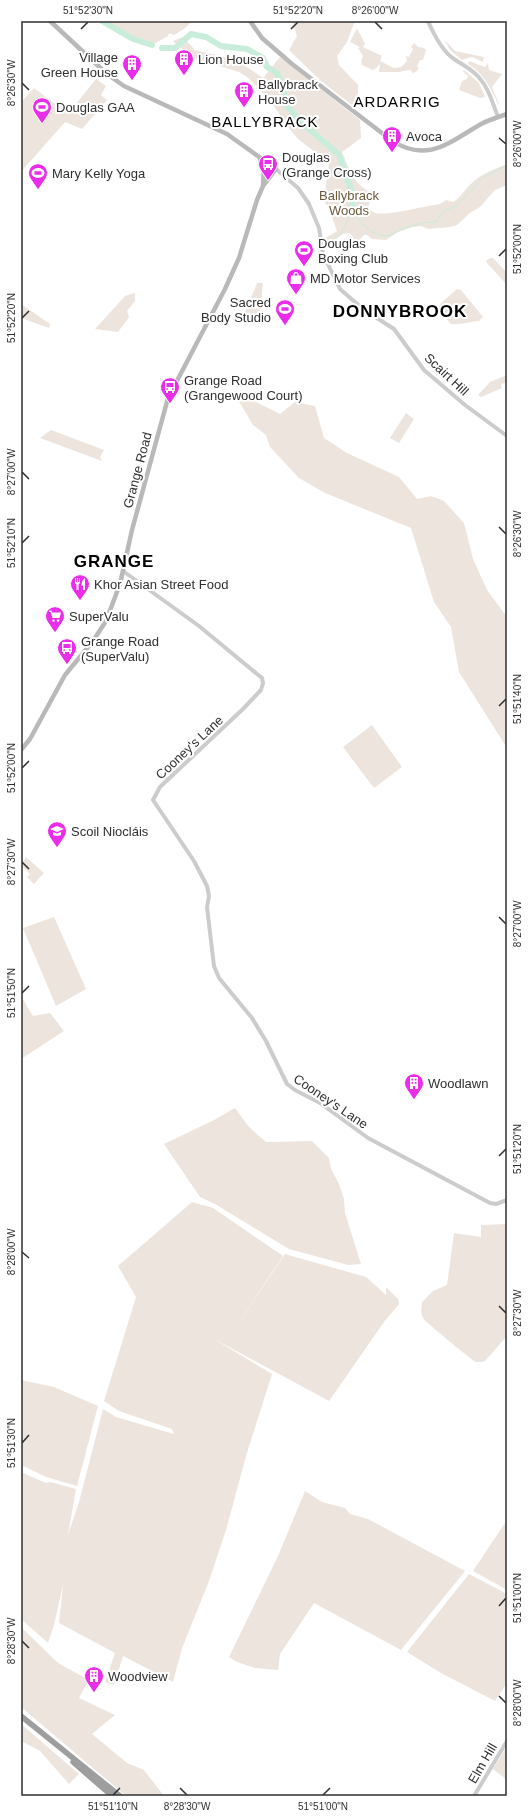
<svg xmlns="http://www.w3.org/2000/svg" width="528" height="1817" font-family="Arial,sans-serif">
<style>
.green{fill:#ede5dd}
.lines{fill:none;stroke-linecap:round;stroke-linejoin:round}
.stream{stroke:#c8edda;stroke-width:1}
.river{stroke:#c8edda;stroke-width:6}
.tertiary{stroke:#ccc;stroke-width:4}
.secondary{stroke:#b9b9b9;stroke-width:4.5}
.trunk{stroke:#9e9e9e;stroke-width:5.5}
.ticks{fill:none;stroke:#2f2f2f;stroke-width:1.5}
.labels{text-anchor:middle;stroke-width:4;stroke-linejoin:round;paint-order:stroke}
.poi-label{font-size:13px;fill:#2f2f2f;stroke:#fff;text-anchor:start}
.park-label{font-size:13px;fill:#6c593b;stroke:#fff}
.street-label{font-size:13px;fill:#2f2f2f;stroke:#fff}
.quarter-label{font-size:15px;letter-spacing:1px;fill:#000;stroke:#fff}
.district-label{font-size:17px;font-weight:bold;letter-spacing:1px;fill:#000;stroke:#fff}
.neatline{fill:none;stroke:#2f2f2f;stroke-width:1.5}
.ticks-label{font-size:10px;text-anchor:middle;fill:#2f2f2f}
</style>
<rect width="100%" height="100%" fill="#fff"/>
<path class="green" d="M 107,21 L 193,21 L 184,29 L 174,35 L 169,33 L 168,36 L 152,45 L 135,40 Z
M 292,21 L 355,21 L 347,42 L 337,56 L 339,65 L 358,85 L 358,93 L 352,105 L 321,81 L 289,50 L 297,36 Z
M 357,28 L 365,44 L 363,47 L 382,56 L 380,61 L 394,68 L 401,67 L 407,61 L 406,56 L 409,57 L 413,49 L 411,47 L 414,43 L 418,47 L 424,48 L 426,50 L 423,60 L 420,60 L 417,66 L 419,68 L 416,72 L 412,73 L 411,70 L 402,71 L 401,72 L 379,72 L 380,64 L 375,69 L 373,70 L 362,65 L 361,62 L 363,56 L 358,48 L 360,47 L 350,42 Z
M 183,37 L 195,50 L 229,58 L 241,63 L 263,78 L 280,57 L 360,120 L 361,138 L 342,152 C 349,169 354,186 373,193 L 368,207 C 370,210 372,212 375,213 C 389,216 424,206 440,204 L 446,200 L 453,202 C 462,197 465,188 473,182 C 483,173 495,169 507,164 L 507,185 L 495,190 L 480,207 L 470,213 L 457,225 L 450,227 L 428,229 L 421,226 L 413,227 L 398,232 L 386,240 L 372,239 L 367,235 L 364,235 L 355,245 L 353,237 L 349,233 L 343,234 L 325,246 L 323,240 L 337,231 L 329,209 L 324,201 L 329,163 L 298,139 L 287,126 L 270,100 L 247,77 L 239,72 L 193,58 L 173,41 Z
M 444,39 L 455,51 L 484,57 L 483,62 L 472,57 L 462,60 L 450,50 Z
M 469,61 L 485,67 L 488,63 L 489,70 L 502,74 L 492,87 L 499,104 L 498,104 C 491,88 483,73 468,64 Z
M 464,70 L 479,83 L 485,97 L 480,98 L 459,90 L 462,81 L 467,79 L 468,76 L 463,72 Z
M 96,79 L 106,86 L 101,95 L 107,100 L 82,129 L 65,122 L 21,172 L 21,102 L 34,88 L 68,114 Z
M 490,258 L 493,258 L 507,273 L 507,285 L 487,263 L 486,261 Z
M 257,283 L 263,283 L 259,322 L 241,322 Z
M 457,289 L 461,290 L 483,317 L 479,321 C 469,322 460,325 451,324 L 438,310 L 440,304 Z
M 135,293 L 135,301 L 127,311 L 129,317 L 118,332 L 95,329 L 125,296 Z
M 21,304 L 50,324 L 49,328 L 21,318 Z
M 507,375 L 507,389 L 505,383 L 501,384 L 502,388 L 481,397 L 478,395 L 490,382 Z
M 230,393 L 254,401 L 280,414 L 295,402 L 315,406 L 324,438 L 347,453 L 399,477 L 417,499 L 431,496 L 444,501 L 464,523 L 473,559 L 487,590 L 507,617 L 507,748 L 459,672 L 451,627 L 434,602 L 411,528 L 325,493 L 299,478 L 270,447 L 266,435 L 253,425 L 240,403 L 226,394 Z
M 406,413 L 414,419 L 399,443 L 390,438 Z
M 51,430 L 104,450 L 100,457 L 102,461 L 40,438 Z
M 372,725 L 402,767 L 374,788 L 343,747 Z
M 26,857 L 44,873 L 34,884 L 27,877 L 30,874 L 21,865 Z
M 54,917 L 86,989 L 56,1006 L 23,928 Z
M 21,996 L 33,1016 L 50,1013 L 64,1031 L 21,1059 Z
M 235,1108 L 249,1127 L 266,1142 L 312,1141 L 329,1158 L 331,1169 L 339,1184 L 344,1199 L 345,1213 L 361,1264 L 348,1265 L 289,1249 L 215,1204 L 200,1197 L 164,1144 L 214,1120 Z
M 192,1202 L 213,1208 L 283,1256 L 226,1342 L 285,1254 L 366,1277 L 386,1295 L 386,1287 L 398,1299 L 399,1304 L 384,1322 L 329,1401 L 214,1339 L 272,1374 L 246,1456 L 226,1530 L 209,1581 L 182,1648 L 173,1682 L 123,1656 L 114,1685 L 105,1682 L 115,1653 L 59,1623 L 63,1585 L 54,1625 L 48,1643 L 21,1619 L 21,1472 L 46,1483 L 50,1482 L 76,1489 L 68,1535 L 79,1502 L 103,1409 L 116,1417 L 174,1434 L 172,1429 L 119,1411 L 104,1401 L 136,1297 L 118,1266 Z
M 507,1224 L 507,1276 L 506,1279 L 507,1280 L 507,1336 L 485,1361 C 483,1362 478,1362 476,1362 C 472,1360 424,1321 423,1318 C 420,1313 422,1307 422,1302 L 433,1291 L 447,1285 L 454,1233 L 481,1237 L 481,1225 Z
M 21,1380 L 54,1387 L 98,1406 L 77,1486 L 46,1477 L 21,1465 Z
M 305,1491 L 322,1502 L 345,1508 L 350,1514 L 368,1519 L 465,1571 L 401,1650 L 314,1603 L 280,1654 L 278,1670 L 255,1668 L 237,1662 L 229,1657 L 278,1556 Z
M 507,1520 L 507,1590 L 473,1571 Z
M 469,1574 L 507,1594 L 507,1683 L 495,1701 L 441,1673 L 407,1652 Z
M 21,1627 L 58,1663 L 89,1680 L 79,1698 L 115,1715 L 92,1734 L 127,1763 L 144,1770 L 164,1796 L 126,1796 L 21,1707 Z
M 21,1724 L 79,1774 L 69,1784 L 40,1751 L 21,1741 Z
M 507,1746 L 507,1780 L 493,1769 Z"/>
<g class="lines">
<path class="stream" d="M 352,209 C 357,221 376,240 391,235 C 394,234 397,231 400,230 C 412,225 423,222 436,222 L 443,211 L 456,206 L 484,177 L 507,165
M 325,248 C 343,235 344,229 352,209"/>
<path class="river" d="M 102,21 L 133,39 L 152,45
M 162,48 L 175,48 L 191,34 L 206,37 L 221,46 L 247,49 L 263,58 L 267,67 L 277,73 L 284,90 L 284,100 L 288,107 L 301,122 L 339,155 L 353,195 L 352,209"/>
<path class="tertiary" d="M 428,21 C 434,35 442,51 454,59 C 464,66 474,70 481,80 C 490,90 493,105 498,117
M 276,169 L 298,188 L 309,204 L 319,228 L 323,254 L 340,289 L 363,309 L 394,329 L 424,370 L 465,405 L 507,436
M 123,571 L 199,626 L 262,678 L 263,683 L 261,690 L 243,709 L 160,787 L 153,800 L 194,861 L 207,886 L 209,896 L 207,907 L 214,966 L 219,978 L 252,1018 L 266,1041 L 287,1084 L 295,1090 L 320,1103 L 368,1138 L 490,1203 L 496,1204 L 507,1200
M 474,1796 L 507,1741"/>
<path class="secondary" d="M 250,21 L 262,38 L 292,64 L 391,140 C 427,164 450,142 481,124 C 489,120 498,117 507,114
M 260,159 L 264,167 L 263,185
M 21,750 L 30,739 L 65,675 L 93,641 L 106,621 L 120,584 L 132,530 L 168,398 L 225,289 L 239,258 L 257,200 L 263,186 L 276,169 L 227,134 L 124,86 L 107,74 L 50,21"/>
<path class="trunk" d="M 21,1716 L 120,1796
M 73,1762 L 112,1796"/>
</g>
<path class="ticks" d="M 375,22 L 382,29M 81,29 L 88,22M 291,29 L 298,22M 22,83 L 29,90M 499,138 L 506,144M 499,256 L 506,249M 22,318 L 29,311M 22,472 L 29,479M 499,527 L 506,534M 22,543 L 29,536M 499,706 L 506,699M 22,768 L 29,761M 22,862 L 29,869M 499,917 L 506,924M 22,993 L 29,986M 499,1156 L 506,1149M 22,1252 L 29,1258M 499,1306 L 506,1313M 22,1443 L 29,1435M 499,1606 L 506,1598M 22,1641 L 29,1648M 499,1696 L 506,1703M 180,1788 L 187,1795M 113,1795 L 120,1788M 323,1795 L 330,1788"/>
<defs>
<symbol id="building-pin" viewBox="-11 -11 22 30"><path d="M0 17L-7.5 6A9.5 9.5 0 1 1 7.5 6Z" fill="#ea2de9" stroke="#fff"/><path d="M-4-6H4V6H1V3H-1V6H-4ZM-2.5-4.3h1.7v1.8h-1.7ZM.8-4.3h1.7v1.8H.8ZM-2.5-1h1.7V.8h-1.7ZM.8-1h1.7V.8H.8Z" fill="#fff"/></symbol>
<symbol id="stadium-pin" viewBox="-11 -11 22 30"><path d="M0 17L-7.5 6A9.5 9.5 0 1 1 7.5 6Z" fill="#ea2de9" stroke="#fff"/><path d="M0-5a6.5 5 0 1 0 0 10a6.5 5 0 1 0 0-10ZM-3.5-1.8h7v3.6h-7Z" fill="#fff"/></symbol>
<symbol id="bus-pin" viewBox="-11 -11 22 30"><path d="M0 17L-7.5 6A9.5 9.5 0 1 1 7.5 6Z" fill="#ea2de9" stroke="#fff"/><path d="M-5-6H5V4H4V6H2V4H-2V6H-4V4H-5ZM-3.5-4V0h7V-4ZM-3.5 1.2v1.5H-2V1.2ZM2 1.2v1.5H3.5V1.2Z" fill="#fff"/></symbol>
<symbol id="shop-pin" viewBox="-11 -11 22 30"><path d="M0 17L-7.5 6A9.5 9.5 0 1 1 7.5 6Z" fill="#ea2de9" stroke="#fff"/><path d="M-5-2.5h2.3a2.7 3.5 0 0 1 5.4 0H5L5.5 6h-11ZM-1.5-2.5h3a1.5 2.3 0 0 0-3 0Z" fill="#fff"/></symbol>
<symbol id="restaurant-pin" viewBox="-11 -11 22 30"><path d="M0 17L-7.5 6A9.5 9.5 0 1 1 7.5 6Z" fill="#ea2de9" stroke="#fff"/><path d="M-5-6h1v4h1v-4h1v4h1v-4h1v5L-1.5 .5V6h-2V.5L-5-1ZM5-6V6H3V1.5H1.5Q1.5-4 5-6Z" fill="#fff"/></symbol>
<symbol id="supermarket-pin" viewBox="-11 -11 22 30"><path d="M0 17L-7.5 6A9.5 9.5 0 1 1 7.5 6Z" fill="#ea2de9" stroke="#fff"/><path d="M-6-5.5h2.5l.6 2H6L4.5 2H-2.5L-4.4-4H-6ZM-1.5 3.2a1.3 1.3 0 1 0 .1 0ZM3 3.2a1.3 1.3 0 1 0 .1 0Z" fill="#fff"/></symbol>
<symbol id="school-pin" viewBox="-11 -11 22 30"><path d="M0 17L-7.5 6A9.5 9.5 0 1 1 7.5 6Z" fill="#ea2de9" stroke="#fff"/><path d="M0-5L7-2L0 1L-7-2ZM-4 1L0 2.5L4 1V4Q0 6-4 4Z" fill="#fff"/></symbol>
</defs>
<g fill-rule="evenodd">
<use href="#building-pin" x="173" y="48" width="22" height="30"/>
<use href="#building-pin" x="121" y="53" width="22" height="30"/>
<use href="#building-pin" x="233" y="80" width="22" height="30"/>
<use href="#stadium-pin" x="31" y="96" width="22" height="30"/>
<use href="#building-pin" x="381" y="125" width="22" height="30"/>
<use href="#bus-pin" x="257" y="153" width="22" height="30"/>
<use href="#stadium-pin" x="27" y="162" width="22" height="30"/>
<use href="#stadium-pin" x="293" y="239" width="22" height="30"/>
<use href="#shop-pin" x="285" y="267" width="22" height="30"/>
<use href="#stadium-pin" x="274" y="298" width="22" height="30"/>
<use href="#bus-pin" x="159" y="376" width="22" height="30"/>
<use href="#restaurant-pin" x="69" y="573" width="22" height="30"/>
<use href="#supermarket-pin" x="44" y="605" width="22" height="30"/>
<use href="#bus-pin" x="56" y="637" width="22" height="30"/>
<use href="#school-pin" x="46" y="820" width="22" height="30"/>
<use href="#building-pin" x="403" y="1072" width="22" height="30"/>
<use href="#building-pin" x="83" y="1665" width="22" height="30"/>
</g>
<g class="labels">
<g class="poi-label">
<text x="118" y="62" text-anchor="end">Village<tspan x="118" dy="15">Green House</tspan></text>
<text x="198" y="64">Lion House</text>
<text x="258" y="89">Ballybrack<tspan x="258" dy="15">House</tspan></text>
<text x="56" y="112">Douglas GAA</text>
<text x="406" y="141">Avoca</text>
<text x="282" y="162">Douglas<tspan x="282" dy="15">(Grange Cross)</tspan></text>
<text x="52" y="178">Mary Kelly Yoga</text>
<text x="318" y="248">Douglas<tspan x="318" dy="15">Boxing Club</tspan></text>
<text x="310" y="283">MD Motor Services</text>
<text x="271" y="307" text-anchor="end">Sacred<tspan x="271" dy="15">Body Studio</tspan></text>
<text x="184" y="385">Grange Road<tspan x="184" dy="15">(Grangewood Court)</tspan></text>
<text x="94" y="589">Khor Asian Street Food</text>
<text x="69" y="621">SuperValu</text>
<text x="81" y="646">Grange Road<tspan x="81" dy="15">(SuperValu)</tspan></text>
<text x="71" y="836">Scoil Niocláis</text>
<text x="428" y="1088">Woodlawn</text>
<text x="108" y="1681">Woodview</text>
</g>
<g class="park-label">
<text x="349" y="200">Ballybrack<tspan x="349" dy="15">Woods</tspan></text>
</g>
<g class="street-label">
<text transform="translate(447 374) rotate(43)" y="5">Scairt Hill</text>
<text transform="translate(137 470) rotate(-75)" y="5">Grange Road</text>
<text transform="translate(189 747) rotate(-43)" y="5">Cooney's Lane</text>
<text transform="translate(331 1101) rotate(34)" y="5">Cooney's Lane</text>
<text transform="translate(482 1763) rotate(-60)" y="5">Elm Hill</text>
</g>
<g class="quarter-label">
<text x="397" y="107">ARDARRIG</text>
<text x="265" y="127">BALLYBRACK</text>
</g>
<g class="district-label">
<text x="400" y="317">DONNYBROOK</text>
<text x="114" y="567">GRANGE</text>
</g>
</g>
<rect width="528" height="1817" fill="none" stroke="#ffffff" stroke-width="44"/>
<rect x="22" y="22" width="484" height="1773" class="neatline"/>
<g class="ticks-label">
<text x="88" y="14">51°52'30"N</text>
<text x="298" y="14">51°52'20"N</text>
<text x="375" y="14">8°26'00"W</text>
<text transform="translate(11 83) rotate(-90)" y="4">8°26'30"W</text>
<text transform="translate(517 144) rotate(-90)" y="4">8°26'00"W</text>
<text transform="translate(517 249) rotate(-90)" y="4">51°52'00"N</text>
<text transform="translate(11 318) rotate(-90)" y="4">51°52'20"N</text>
<text transform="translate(11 472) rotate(-90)" y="4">8°27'00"W</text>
<text transform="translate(517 534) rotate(-90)" y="4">8°26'30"W</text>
<text transform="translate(11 543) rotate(-90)" y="4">51°52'10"N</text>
<text transform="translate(517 699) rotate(-90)" y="4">51°51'40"N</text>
<text transform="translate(11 768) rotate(-90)" y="4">51°52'00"N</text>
<text transform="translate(11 862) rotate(-90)" y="4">8°27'30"W</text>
<text transform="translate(517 924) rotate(-90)" y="4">8°27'00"W</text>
<text transform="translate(11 993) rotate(-90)" y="4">51°51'50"N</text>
<text transform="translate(517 1149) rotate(-90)" y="4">51°51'20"N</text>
<text transform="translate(11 1252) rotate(-90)" y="4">8°28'00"W</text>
<text transform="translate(517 1313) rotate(-90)" y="4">8°27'30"W</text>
<text transform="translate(11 1443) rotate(-90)" y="4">51°51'30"N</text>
<text transform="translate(517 1598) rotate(-90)" y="4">51°51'00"N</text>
<text transform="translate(11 1641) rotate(-90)" y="4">8°28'30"W</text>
<text transform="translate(517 1703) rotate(-90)" y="4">8°28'00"W</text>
<text x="113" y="1810">51°51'10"N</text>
<text x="187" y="1810">8°28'30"W</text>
<text x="323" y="1810">51°51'00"N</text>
</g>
</svg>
